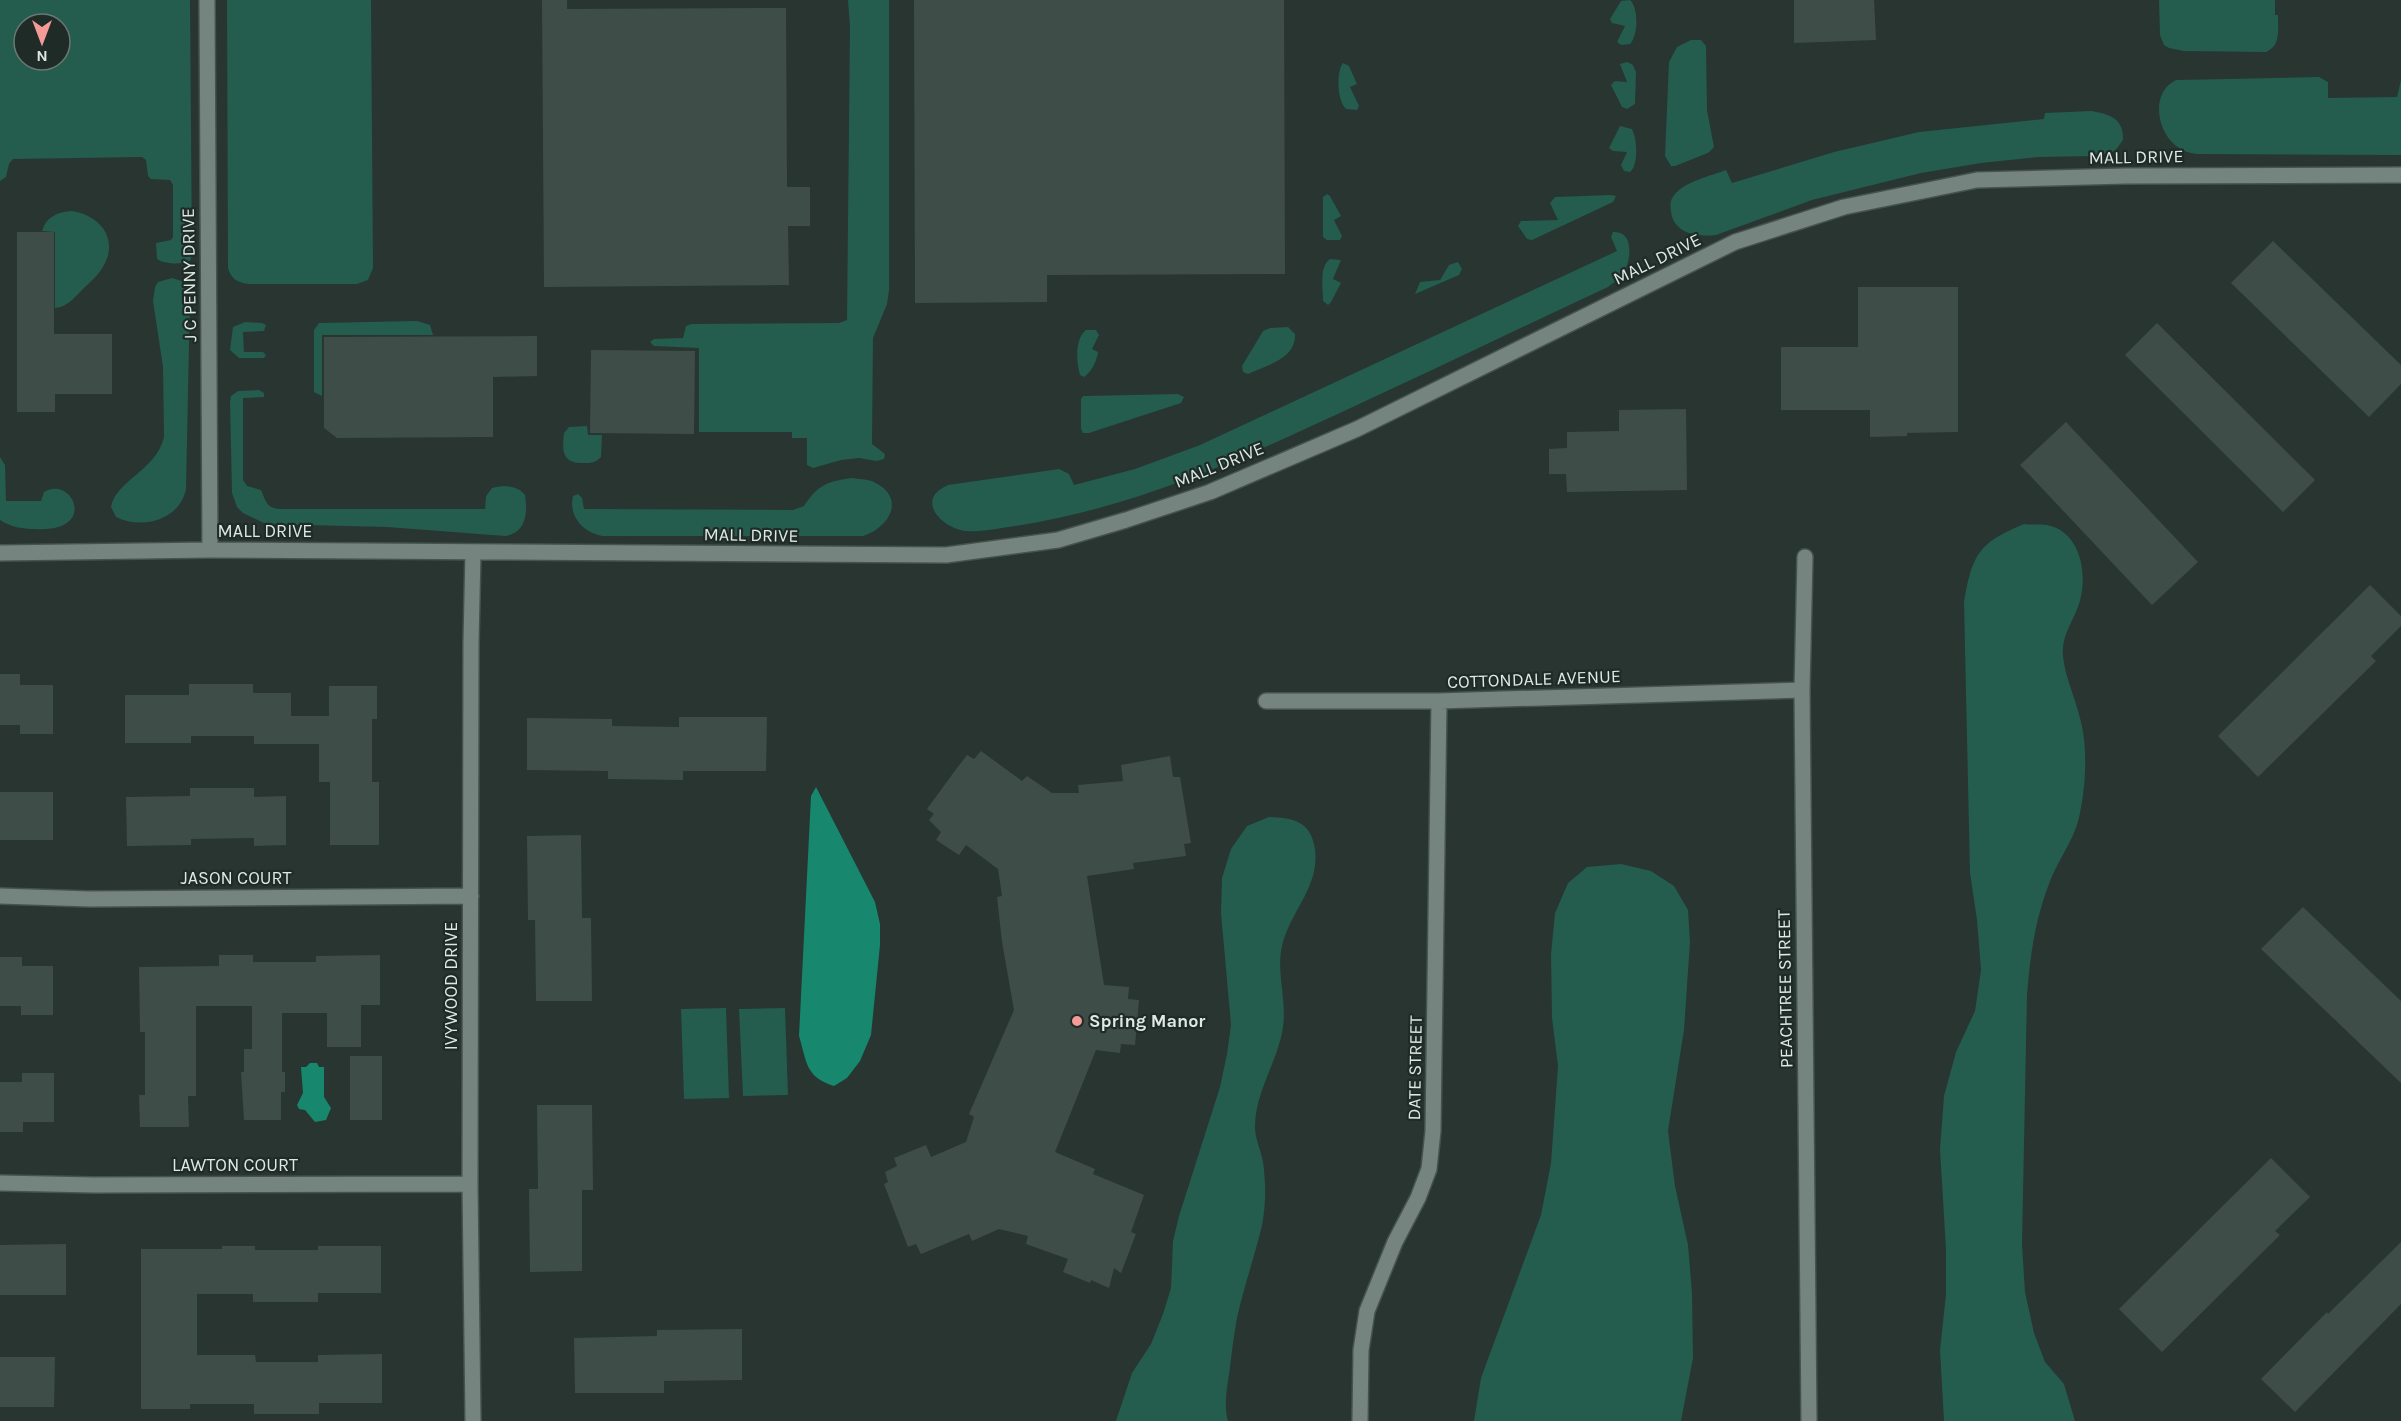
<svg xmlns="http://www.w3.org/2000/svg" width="2401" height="1421" font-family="Karla,sans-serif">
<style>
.green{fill:#245c4d;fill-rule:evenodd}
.water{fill:#17876e}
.building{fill:#3f4d49}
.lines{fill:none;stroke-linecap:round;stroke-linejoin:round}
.street-casing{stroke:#46524e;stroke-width:18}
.street{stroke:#75847f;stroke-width:15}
.poi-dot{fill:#f59b97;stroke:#1e2b27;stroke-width:2}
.labels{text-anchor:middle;stroke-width:4.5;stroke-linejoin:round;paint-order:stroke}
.street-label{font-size:18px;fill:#dfe8e5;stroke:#1e2b27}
.poi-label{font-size:18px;font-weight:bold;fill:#dfe8e5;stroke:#1e2b27;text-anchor:start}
</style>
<rect width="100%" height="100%" fill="#283531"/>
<path class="green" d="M 0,0 L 190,0 L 192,255 L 190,261 C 181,265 164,264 157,259 L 156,243 L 171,240 L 173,237 L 173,185 L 170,180 L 151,179 L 148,176 L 146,160 L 142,157 L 13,159 L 9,164 L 6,177 L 0,181 ZM 24,24 L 60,24 L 60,60 L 24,60 Z
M 227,0 L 371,0 L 373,268 L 368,280 L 357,284 L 248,284 C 237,282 231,279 228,268 Z
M 848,0 L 889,0 L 889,290 L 887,304 L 873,338 L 872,444 L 885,454 L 884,459 L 877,461 L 859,458 L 841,460 L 813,468 L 807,465 L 807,438 L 792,438 L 792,432 L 699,432 L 699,348 L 654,346 L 650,342 L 654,339 L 683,338 L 686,326 L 691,324 L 839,323 L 847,320 L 850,26 Z
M 1630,0 C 1639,8 1638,36 1630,44 L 1621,45 L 1617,42 L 1625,26 L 1612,23 L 1610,19 L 1621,1 Z
M 2159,0 L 2275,0 L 2275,15 L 2278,15 C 2278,30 2281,46 2266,52 L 2184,51 L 2169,48 L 2164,45 L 2160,35 Z
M 1691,40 L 1701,40 L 1706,46 L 1707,110 L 1714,147 L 1708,153 L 1675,166 L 1671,166 L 1665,156 L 1669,62 L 1677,47 Z
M 1627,62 L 1633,65 L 1636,72 L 1635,104 L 1627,109 L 1622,107 L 1611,85 L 1615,81 L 1627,82 L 1620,64 Z
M 1343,63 L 1349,66 L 1357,84 L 1350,87 L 1359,106 L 1357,110 L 1346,109 C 1337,101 1336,72 1343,63 Z
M 2319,77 L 2328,82 L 2328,98 L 2397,97 L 2401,80 L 2401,155 L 2197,154 C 2189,153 2182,151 2175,145 C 2156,129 2151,92 2176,80 Z
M 2091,111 C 2109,114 2124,118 2123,140 L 2115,151 L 2095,156 L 2038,157 L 1981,163 L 1921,173 L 1812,200 L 1716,235 C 1698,237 1674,234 1671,212 C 1670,205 1670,199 1675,194 C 1686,181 1711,176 1726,170 L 1732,183 L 1834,152 L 1919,132 L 2044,119 L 2045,113 Z
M 1620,126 L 1632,129 C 1637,138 1639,165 1630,172 L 1624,171 L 1621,165 L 1627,152 L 1613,151 L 1609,148 Z
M 1327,194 L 1330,196 L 1341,216 L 1334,220 L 1342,236 L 1340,240 L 1327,240 L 1323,237 L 1323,197 Z
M 1611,195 L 1616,196 L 1613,202 L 1532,240 L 1527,239 L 1518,226 L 1521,221 L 1558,220 L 1550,203 L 1555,197 Z
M 72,211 C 99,215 119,238 104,265 C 99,275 90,282 82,290 C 74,298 67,307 55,308 L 55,232 L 42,231 C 46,217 57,212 72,211 Z
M 1613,232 C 1635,230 1631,262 1623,274 C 1619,279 1613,283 1608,287 C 1524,326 1441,366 1357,405 C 1239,460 1132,510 1002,528 C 990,530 977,532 965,531 C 940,527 915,499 948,485 L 1059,469 L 1069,474 L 1074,485 L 1135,469 L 1200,445 L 1617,251 L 1611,237 Z
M 1330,259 L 1341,260 L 1333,279 L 1341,283 L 1331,302 L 1328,305 L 1323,301 C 1323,288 1319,266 1330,259 Z
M 1458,262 L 1462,269 L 1459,275 L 1415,294 L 1420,282 L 1440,280 L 1449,265 Z
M 172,278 L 185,282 L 190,295 L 186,489 C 180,520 142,530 116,517 L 111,507 C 116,480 156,471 164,437 L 163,367 L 153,301 L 155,287 L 158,282 Z
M 417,321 L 430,325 L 433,335 L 322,335 L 322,396 L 314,392 L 314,330 L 319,323 Z
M 245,322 L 262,323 L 266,325 L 264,331 L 243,332 L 244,352 L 263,352 L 266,355 L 264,358 L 239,358 L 230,350 L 233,327 Z
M 1288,327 L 1295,334 C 1296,359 1267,365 1248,374 L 1243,372 L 1242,366 L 1263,331 L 1270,328 Z
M 1086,330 L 1096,330 L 1099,335 L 1092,349 L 1098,352 C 1097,360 1092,372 1084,377 L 1080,375 C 1076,362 1075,338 1086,330 Z
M 259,390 L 264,393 L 264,397 L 243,398 L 243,480 L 247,486 L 261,490 C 266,501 266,508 280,509 L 485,509 L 486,496 L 492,488 C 503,485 518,485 525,495 C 528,513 526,533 505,536 L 387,527 L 266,524 L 243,513 L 237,507 L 232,493 L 230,401 L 231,396 L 238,391 Z
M 1178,394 L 1184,397 L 1181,403 L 1089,433 L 1083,433 L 1081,429 L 1081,399 L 1083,396 Z
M 587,426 L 588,435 L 602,435 L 601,457 C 595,463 591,463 583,463 C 562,463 562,451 564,433 L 569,427 Z
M 0,457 L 5,465 L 6,501 L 41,501 L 44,492 C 73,475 99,533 35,529 C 22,529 11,527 0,520 Z
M 851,478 C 859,479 867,479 874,482 C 907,498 889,528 863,536 L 603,536 C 584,533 568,517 573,496 L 578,494 L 582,498 L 584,509 L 793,510 L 804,506 C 818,485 826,482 851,478 Z
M 2024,524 C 2031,525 2040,524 2047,525 C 2082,532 2088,576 2079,604 C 2073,622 2061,636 2063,656 C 2065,677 2075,697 2080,718 C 2088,746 2086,784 2080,813 C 2075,840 2058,859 2049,884 C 2035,920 2030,957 2027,995 L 2022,1244 L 2025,1292 L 2034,1333 L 2045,1362 L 2064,1384 L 2075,1421 L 1944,1421 L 1940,1350 L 1946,1294 L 1946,1250 L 1940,1149 L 1944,1096 L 1956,1052 L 1975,1011 L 1981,970 L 1977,920 L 1970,873 L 1964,603 C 1972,555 1978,543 2024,524 Z
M 1269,817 C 1293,818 1311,821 1315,849 C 1320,887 1290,911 1282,946 C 1276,973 1287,1000 1283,1027 C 1278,1062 1255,1091 1255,1127 C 1255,1139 1261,1150 1263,1162 C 1266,1182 1266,1206 1262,1225 C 1255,1256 1244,1286 1237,1318 C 1234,1334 1232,1351 1230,1367 C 1228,1384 1223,1404 1228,1421 L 1116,1421 L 1132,1373 L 1151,1344 L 1163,1314 L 1171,1288 L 1173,1241 L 1179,1216 L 1220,1087 L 1227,1054 L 1231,1025 L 1221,913 L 1222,878 L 1231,849 L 1247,826 Z
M 1621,864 L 1651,871 L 1674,886 L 1688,910 L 1690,942 L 1684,1030 L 1668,1131 L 1675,1186 L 1688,1245 L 1692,1293 L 1693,1358 L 1681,1421 L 1474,1421 L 1481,1378 L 1541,1215 L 1551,1163 L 1558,1066 L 1552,1018 L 1551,954 L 1555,913 L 1568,883 L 1587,867 Z
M 726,1008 L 729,1098 L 684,1099 L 681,1009 Z
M 785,1008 L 788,1095 L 743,1096 L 739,1009 Z"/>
<path class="water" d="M 816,787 L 875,902 L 880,924 L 880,945 L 871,1035 L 860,1061 L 847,1078 L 834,1086 C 805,1077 807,1062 799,1036 L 811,796 Z
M 310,1063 L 317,1063 L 319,1067 L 324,1067 L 324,1097 L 331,1108 L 326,1120 L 315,1122 L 305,1110 L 299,1109 L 297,1105 L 303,1093 L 301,1067 L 306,1067 Z"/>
<path class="building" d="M 542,0 L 567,0 L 567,9 L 786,8 L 787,187 L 810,187 L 810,226 L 788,226 L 789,285 L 544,287 Z
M 914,0 L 1284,0 L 1285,274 L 1047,275 L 1047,302 L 915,303 Z
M 1794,0 L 1874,0 L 1876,40 L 1794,43 Z
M 17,232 L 54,232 L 54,334 L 112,334 L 112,394 L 55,394 L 55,412 L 17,412 Z
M 2273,241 L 2401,365 L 2401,384 L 2369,417 L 2231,283 Z
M 1858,287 L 1958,287 L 1958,432 L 1907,433 L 1907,436 L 1870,437 L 1870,410 L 1781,410 L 1781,347 L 1858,347 Z
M 2157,323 L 2315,480 L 2283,512 L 2125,355 Z
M 537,336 L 537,376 L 493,377 L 493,437 L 337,438 L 324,428 L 324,337 Z
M 591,350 L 695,351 L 694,434 L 590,433 Z
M 1686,409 L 1687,490 L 1567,492 L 1566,474 L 1549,474 L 1549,449 L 1567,448 L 1567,432 L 1619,431 L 1619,410 Z
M 2066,422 L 2198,562 L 2152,605 L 2020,465 Z
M 2370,585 L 2401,616 L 2401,626 L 2371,656 L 2376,661 L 2258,777 L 2218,736 Z
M 0,674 L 20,674 L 20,685 L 53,685 L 53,734 L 20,734 L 20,725 L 0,725 Z
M 189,684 L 253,684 L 253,693 L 291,693 L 291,716 L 329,716 L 329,686 L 377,686 L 377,719 L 372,719 L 372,782 L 379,782 L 379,845 L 330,845 L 330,782 L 319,782 L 319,744 L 254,744 L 254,736 L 191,736 L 191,743 L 125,743 L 125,695 L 189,695 Z
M 679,717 L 767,717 L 766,771 L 683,771 L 683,780 L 608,779 L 608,771 L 527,770 L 527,718 L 612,719 L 612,726 L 679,727 Z
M 981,751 L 1022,781 L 1027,776 L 1052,793 L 1079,793 L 1078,785 L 1123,781 L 1121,765 L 1170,756 L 1173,777 L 1180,777 L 1191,843 L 1184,844 L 1186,856 L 1133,863 L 1134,869 L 1087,876 L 1104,985 L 1129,987 L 1128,999 L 1139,1000 L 1135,1045 L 1121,1044 L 1120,1053 L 1096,1050 L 1055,1152 L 1095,1169 L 1093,1174 L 1144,1195 L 1131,1232 L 1136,1234 L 1121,1273 L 1114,1268 L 1109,1288 L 1091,1280 L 1090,1283 L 1063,1272 L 1068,1259 L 1026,1244 L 1028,1236 L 999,1229 L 972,1241 L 969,1234 L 921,1254 L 916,1244 L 908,1247 L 884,1184 L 888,1182 L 885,1172 L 897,1166 L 894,1158 L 926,1145 L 931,1157 L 966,1142 L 974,1117 L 969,1114 L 1014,1010 L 1002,942 L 997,897 L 1002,896 L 998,869 L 966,845 L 959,855 L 936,840 L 941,832 L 929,820 L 934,814 L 927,809 L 954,772 L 967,755 L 974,759 Z
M 190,788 L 254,788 L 254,797 L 286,796 L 286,845 L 254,846 L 254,838 L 191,839 L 191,845 L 127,846 L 126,797 L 190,796 Z
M 0,792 L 53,792 L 53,840 L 0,840 Z
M 581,835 L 582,918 L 591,918 L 592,1001 L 536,1001 L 535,920 L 528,920 L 527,836 Z
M 2303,907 L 2401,1001 L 2401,1083 L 2261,949 Z
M 219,955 L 253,955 L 253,962 L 316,962 L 316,956 L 380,955 L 380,1005 L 361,1005 L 361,1047 L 327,1047 L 327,1013 L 282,1013 L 282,1072 L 285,1072 L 285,1092 L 281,1092 L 281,1120 L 244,1120 L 241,1072 L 244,1072 L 244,1049 L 252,1049 L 252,1006 L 196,1006 L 196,1096 L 188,1096 L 189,1127 L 140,1127 L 139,1095 L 145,1095 L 145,1032 L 140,1032 L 139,967 L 219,966 Z
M 0,957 L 22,957 L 22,966 L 53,966 L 53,1015 L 21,1015 L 21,1006 L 0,1006 Z
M 350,1056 L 382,1056 L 382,1120 L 350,1120 Z
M 22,1073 L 54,1073 L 54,1122 L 23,1122 L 23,1132 L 0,1132 L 0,1082 L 22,1082 Z
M 537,1105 L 592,1105 L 593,1190 L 582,1190 L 582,1271 L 530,1272 L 529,1189 L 538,1189 Z
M 2271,1158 L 2310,1197 L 2275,1231 L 2280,1235 L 2162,1352 L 2119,1309 Z
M 2401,1242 L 2401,1304 L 2295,1412 L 2261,1379 L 2327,1312 L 2328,1314 Z
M 66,1244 L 66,1295 L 0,1295 L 0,1245 Z
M 222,1246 L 255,1246 L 255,1250 L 318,1250 L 318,1246 L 381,1246 L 381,1293 L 318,1293 L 318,1302 L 253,1302 L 253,1294 L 197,1294 L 197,1355 L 255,1355 L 256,1362 L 318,1362 L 318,1355 L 382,1354 L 382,1403 L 319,1403 L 319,1414 L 254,1414 L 254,1404 L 190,1404 L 190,1409 L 141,1409 L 141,1249 L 222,1249 Z
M 742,1329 L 742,1380 L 664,1381 L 664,1393 L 575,1393 L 574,1338 L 657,1336 L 657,1330 Z
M 0,1357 L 55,1357 L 54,1407 L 0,1407 Z"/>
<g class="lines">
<defs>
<path id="street" d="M 207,0 L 210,550
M 0,553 L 210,550 L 946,555 L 1058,540 L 1126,520 L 1210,492 L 1357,429 L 1735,242 L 1844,207 L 1977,180 L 2125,176 L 2401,175
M 1805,557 L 1802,690 L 1809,1421
M 1266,701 L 1439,701 L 1802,690
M 0,896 L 90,899 L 471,896
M 0,1183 L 94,1185 L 470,1184
M 473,1421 L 470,1184 L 471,643 L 473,552
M 1360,1421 L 1361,1350 L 1367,1311 L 1395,1242 L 1418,1198 L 1429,1169 L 1433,1131 L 1439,701"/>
</defs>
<use href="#street" class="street-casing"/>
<use href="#street" class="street"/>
</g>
<circle class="poi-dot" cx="1077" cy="1021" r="6"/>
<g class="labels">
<g class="street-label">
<text transform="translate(2136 157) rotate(-1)" y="6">MALL DRIVE</text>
<text transform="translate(1657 259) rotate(-26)" y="6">MALL DRIVE</text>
<text transform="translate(189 275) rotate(-91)" y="6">J C PENNY DRIVE</text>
<text transform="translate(1219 465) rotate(-22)" y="6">MALL DRIVE</text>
<text x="265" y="537">MALL DRIVE</text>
<text transform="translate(751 535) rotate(1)" y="6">MALL DRIVE</text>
<text transform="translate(1534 679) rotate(-2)" y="6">COTTONDALE AVENUE</text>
<text x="236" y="884">JASON COURT</text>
<text transform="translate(451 986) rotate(-90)" y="6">IVYWOOD DRIVE</text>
<text transform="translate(1785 989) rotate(-91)" y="6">PEACHTREE STREET</text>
<text transform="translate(1415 1068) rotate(-89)" y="6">DATE STREET</text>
<text x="235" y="1171">LAWTON COURT</text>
</g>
<g class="poi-label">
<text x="1089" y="1027">Spring Manor</text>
</g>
</g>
<g transform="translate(42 42) rotate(180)"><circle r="28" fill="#1e2b27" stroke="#6b7773" stroke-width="1.5"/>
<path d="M0-4.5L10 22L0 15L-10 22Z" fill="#f59b97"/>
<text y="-9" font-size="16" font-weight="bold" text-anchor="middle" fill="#dfe8e5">N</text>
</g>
</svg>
